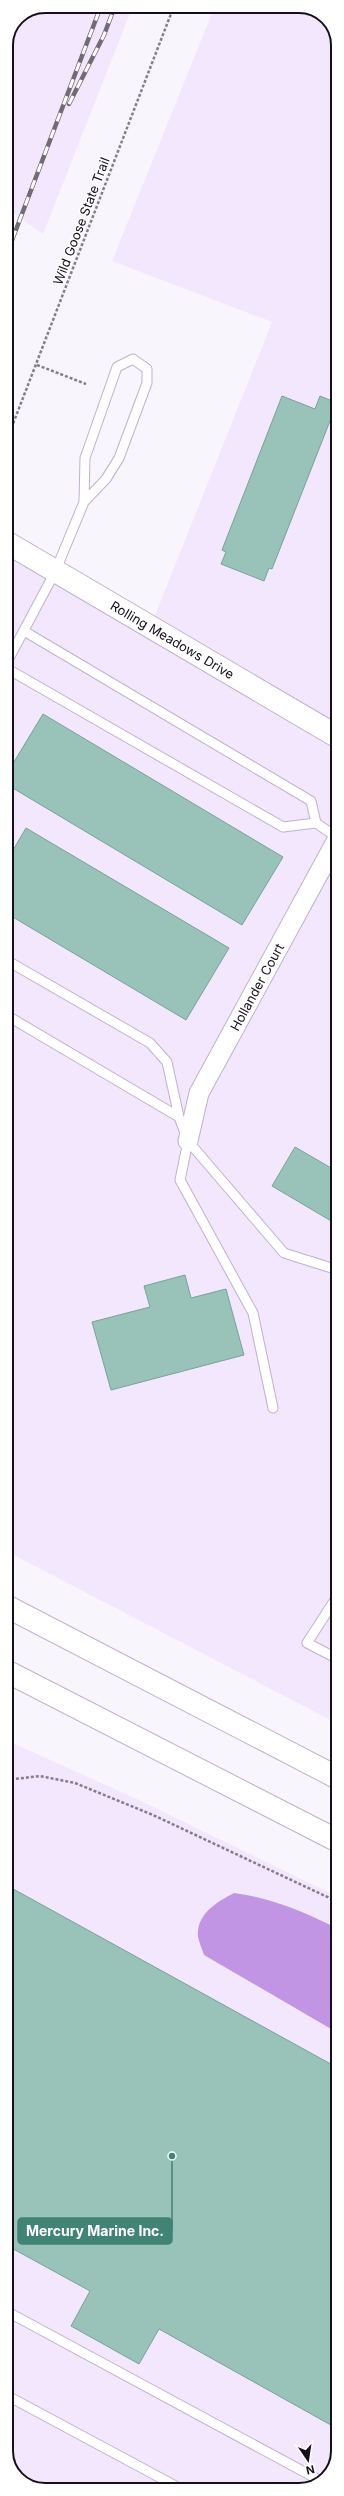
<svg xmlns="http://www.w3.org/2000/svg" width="344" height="2496" font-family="Inter,sans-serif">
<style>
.built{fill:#f3e7fe}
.water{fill:#c294e4}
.building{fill:#99c3b8;stroke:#79a197}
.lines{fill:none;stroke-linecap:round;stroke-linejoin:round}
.lane-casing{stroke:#c0b0ce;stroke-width:11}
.street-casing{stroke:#c0b0ce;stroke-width:21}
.secondary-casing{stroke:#c0b0ce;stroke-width:24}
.highway-casing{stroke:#c0b0ce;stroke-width:24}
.path{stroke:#837e87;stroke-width:2.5;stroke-dasharray:3 2;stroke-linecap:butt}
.lane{stroke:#fff;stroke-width:9}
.street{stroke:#fff;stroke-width:19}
.secondary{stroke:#fff;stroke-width:22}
.highway{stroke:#fff;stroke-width:22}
.rail-casing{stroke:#716b75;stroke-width:4.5}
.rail{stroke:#fff;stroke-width:3;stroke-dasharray:9;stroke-linecap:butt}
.labels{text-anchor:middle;stroke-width:3;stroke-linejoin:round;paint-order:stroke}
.street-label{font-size:13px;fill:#150f1a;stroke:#fff}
.rim{fill:none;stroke:#150f1a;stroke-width:2}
.leader{fill:none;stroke:#418375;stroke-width:1.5}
.callout-dot{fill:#418375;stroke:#fff;stroke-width:1.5}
.callout{fill:#418375;stroke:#418375;stroke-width:1.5}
.callout-label{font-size:14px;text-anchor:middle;font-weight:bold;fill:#fff}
</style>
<rect width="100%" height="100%" fill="#f9f5fc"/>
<path class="built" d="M 45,6 L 133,6 L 43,234 L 6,208 L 6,45 L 18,17 Z
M 215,6 L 304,6 L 327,18 L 338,40 L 338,1724 L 6,1551 L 6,570 L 15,548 L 150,628 L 272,322 L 112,261 Z
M 6,1740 L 139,1800 L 338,1897 L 338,2451 L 328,2477 L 304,2490 L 40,2490 L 17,2478 L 6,2456 Z"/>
<path class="water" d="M 234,1893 C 271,1898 305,1912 338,1929 L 338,2033 L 204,1955 C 202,1949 199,1942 198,1937 C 196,1914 217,1902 234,1893 Z"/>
<path class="building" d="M 282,396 L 315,409 L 320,396 L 337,403 L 272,569 L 269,568 L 264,581 L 221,564 L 226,552 L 222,550 Z
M 43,714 L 283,857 L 242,925 L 6,784 L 6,775 Z
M 26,828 L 229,948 L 186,1020 L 6,913 L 6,862 Z
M 295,1147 L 338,1172 L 338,1225 L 272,1186 Z
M 185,1275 L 191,1298 L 226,1289 L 244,1355 L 111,1390 L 92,1322 L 150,1307 L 144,1286 Z
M 6,1885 L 338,2068 L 338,2429 L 159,2329 L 139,2364 L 71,2326 L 90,2291 L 6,2245 Z"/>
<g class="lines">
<defs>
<path id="lane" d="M 24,631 L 311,801 L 316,823 L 338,838
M 6,664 L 55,572 L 84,502 L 106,479 L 119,458 L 147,383 L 147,369 L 133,359 L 117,367 L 85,458 L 84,502
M 6,668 L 283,827 L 316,823
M 6,960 L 150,1043 L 167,1062 L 179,1117 L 188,1141 L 284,1253 L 338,1270
M 6,1015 L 179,1117
M 188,1141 L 180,1180 L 253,1313 L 273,1408
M 338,1595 L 307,1643 L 338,1659
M 6,2311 L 321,2481
M 6,2395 L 183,2490"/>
<g id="street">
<path id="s1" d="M 188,1141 L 199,1093 L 338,838"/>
</g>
<g id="secondary">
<path id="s2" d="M 6,542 L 338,737"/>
</g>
<path id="highway" d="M 6,1606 L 338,1778
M 6,1671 L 338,1841"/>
</defs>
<use href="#lane" class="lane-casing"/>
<use href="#street" class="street-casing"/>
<use href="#secondary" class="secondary-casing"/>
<use href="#highway" class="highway-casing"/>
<path class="path" d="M 37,365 L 86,384
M 6,442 L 174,6
M 6,1780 L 40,1776 L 75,1783 L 153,1815 L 338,1902"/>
<use href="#lane" class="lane"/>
<use href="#street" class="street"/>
<use href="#secondary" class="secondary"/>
<use href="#highway" class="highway"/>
<defs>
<path id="rail" d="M 69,104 L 104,35 L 115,6
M 6,256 L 101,6"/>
</defs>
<use href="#rail" class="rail-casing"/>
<use href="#rail" class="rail"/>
</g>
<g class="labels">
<g class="street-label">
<text transform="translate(81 221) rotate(-69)" y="5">Wild Goose State Trail</text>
<text dy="5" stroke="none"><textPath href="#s2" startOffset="193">Rolling Meadows Drive</textPath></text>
<text dy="5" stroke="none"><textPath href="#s1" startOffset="170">Hollander Court</textPath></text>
</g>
</g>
<path d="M0 0H344V2496H0ZM45 13H299A32 32 0 0 1 331 45V2451A32 32 0 0 1 299 2483H45A32 32 0 0 1 13 2451V45A32 32 0 0 1 45 13Z" fill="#fff" fill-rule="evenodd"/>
<path class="rim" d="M45 13H299A32 32 0 0 1 331 45V2451A32 32 0 0 1 299 2483H45A32 32 0 0 1 13 2451V45A32 32 0 0 1 45 13Z"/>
<path class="leader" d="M172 2156L172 2231"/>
<circle class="callout-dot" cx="172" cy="2156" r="4"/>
<rect class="callout" x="18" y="2218" width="154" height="26" rx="4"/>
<g class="callout-label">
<text x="95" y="2236">Mercury Marine Inc.</text>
</g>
<g transform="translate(308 2460) rotate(167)" stroke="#ffffff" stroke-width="3" paint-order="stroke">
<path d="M0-3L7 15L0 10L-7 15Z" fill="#150f1a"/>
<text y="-6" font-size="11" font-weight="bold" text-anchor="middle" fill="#150f1a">N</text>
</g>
</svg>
